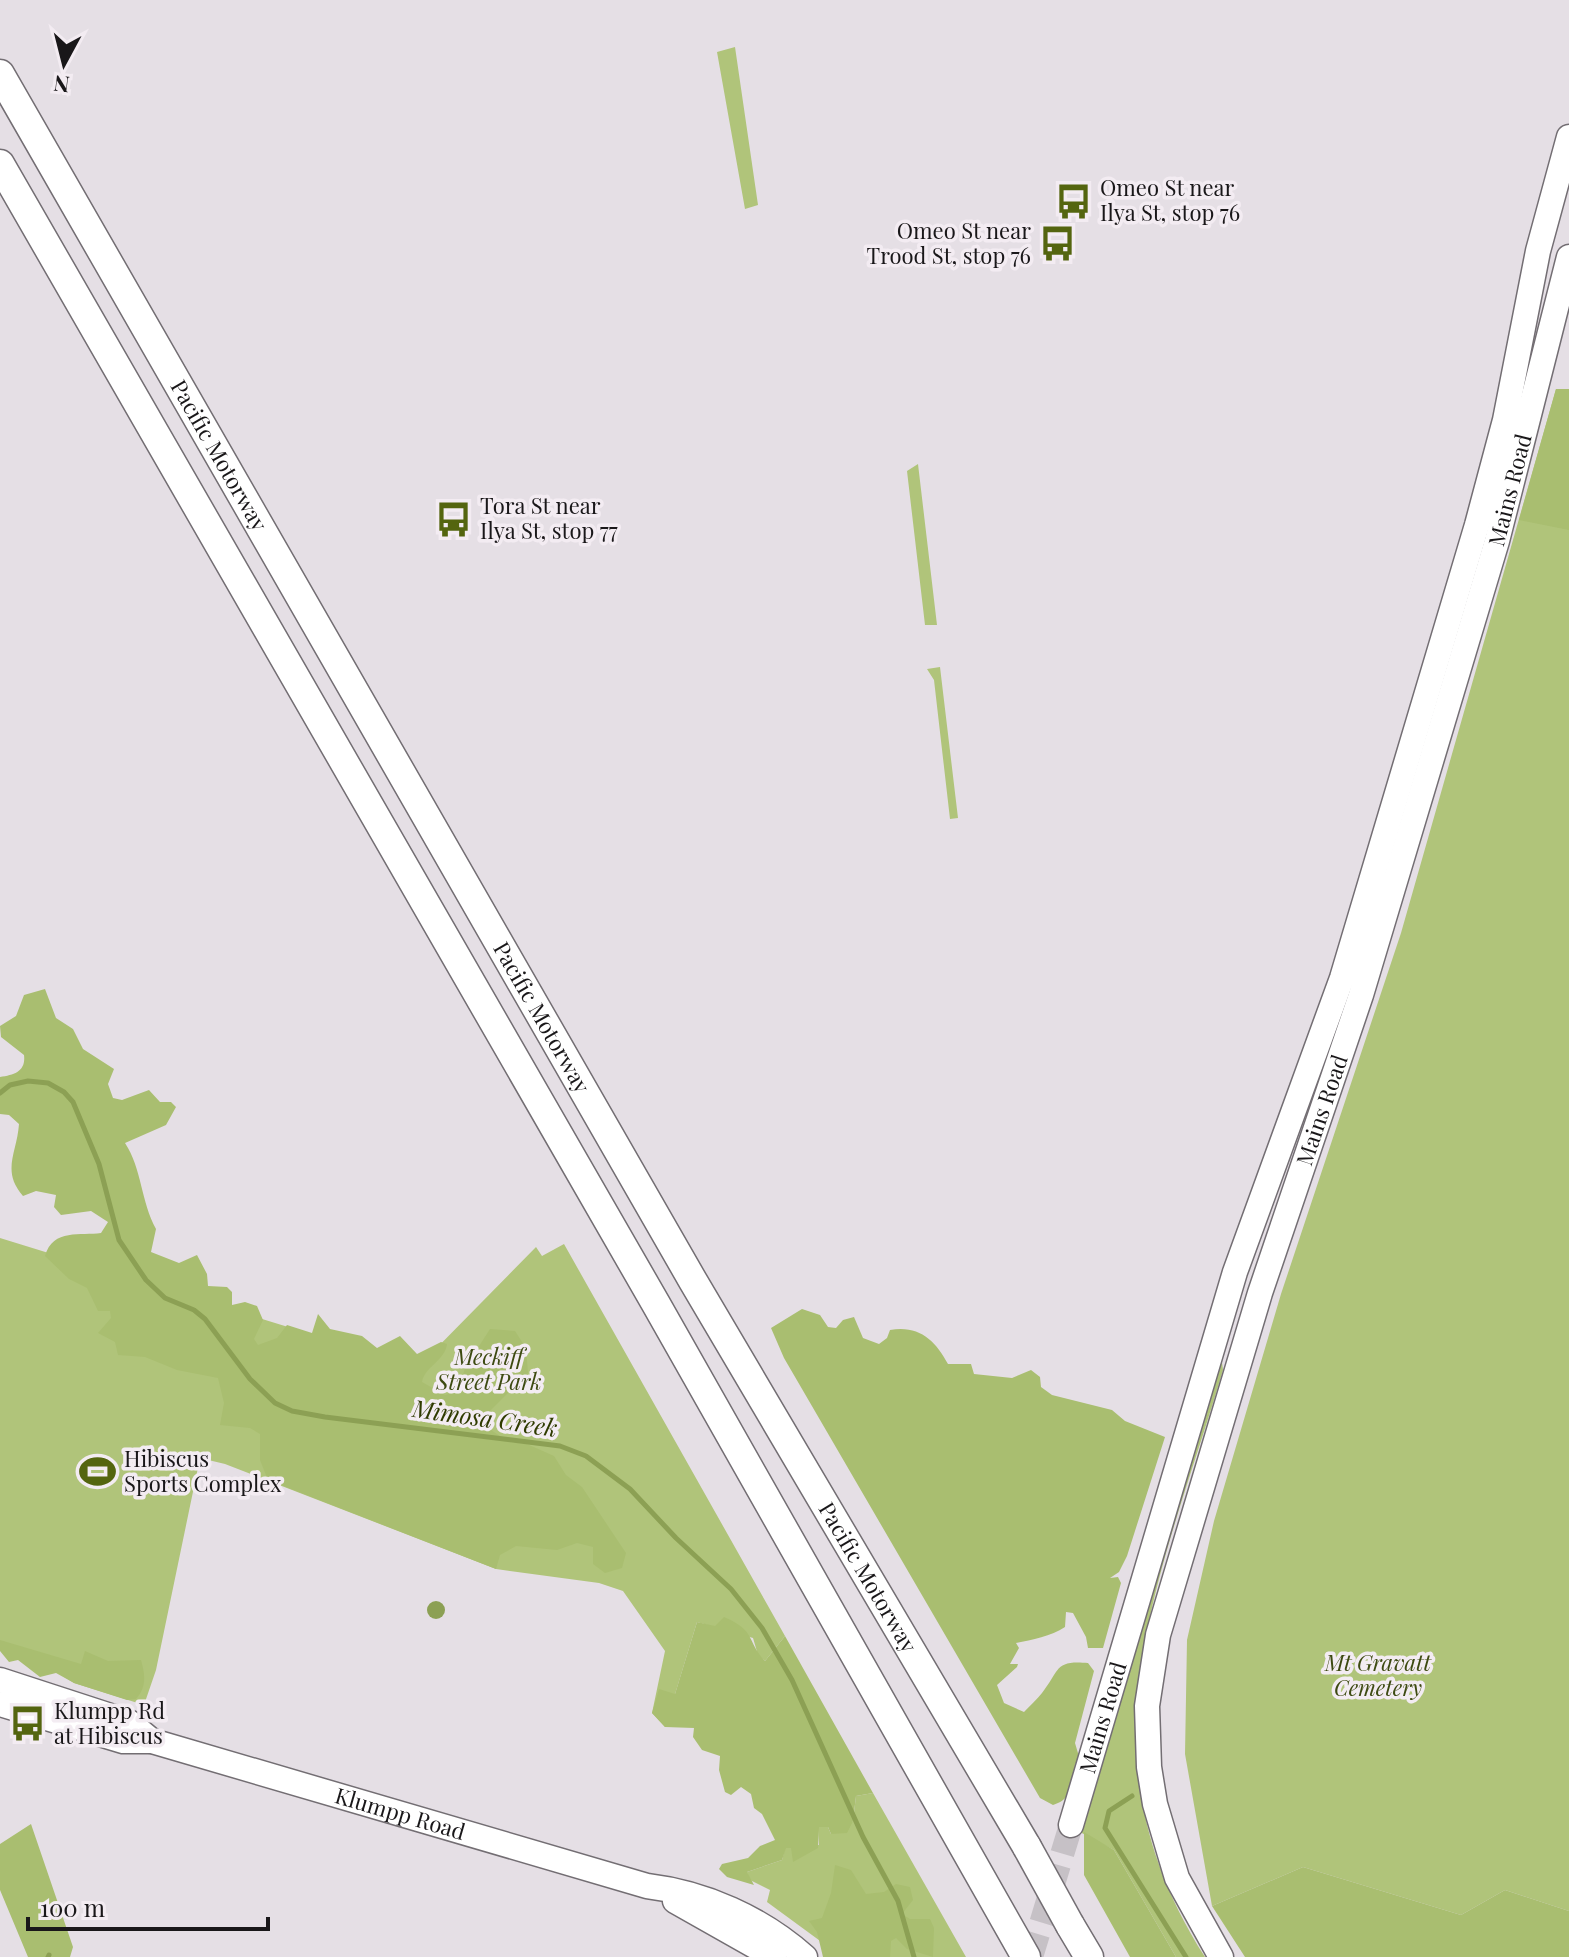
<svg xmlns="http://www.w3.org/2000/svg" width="1569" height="1957" font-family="'Playfair Display',serif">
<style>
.green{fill:#b0c47a}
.forest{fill:#a9be70}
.water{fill:#8ca054}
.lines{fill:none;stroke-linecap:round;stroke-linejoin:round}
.stream{stroke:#8ca054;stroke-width:5}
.major-tunnel{stroke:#c6c1c6;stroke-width:24;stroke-dasharray:24 12;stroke-linecap:butt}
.major-casing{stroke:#736e73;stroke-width:27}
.highway-casing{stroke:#736e73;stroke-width:31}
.major{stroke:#fff;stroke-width:24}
.highway{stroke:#fff;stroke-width:28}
.highway-bridge-casing{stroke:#736e73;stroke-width:31;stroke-linecap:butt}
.highway-bridge{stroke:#fff;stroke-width:28}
.labels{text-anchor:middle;stroke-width:7;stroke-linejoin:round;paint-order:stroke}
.poi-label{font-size:22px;fill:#191719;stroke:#f3ecf2;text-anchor:start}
.street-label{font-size:22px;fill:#191719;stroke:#f3ecf2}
.park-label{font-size:22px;font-style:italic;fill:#3d4a11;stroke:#f3ecf2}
.water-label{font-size:24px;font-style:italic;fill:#2f3b00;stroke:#f3ecf2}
</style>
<rect width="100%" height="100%" fill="#e5dfe5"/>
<path class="green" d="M 735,47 L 758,205 L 745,209 L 717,52 Z
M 1556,389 L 1569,389 L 1569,1911 L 1505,1890 L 1461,1915 L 1303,1867 L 1212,1906 L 1185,1754 L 1187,1640 L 1214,1521 L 1281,1294 L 1401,933 Z
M 918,464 L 937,625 L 925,625 L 907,471 Z
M 940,667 L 958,818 L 950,819 L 934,680 L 927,669 Z
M 0,1238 L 418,1367 L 536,1247 L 542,1256 L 564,1244 L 785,1636 L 765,1661 L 758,1655 L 753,1638 L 697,1622 L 665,1727 L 652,1713 L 665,1651 L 623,1591 L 599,1583 L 496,1569 L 225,1464 L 200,1458 L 156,1670 L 144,1705 L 74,1683 L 32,1656 L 0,1646 Z
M 1221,1355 L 1223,1370 C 1161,1580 1073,1751 1205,1957 L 1176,1957 L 1114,1850 L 1078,1831 Z
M 873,1793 L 966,1957 L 842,1957 L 767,1902 L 770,1890 L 748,1879 L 747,1872 L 782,1860 L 785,1848 L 819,1845 L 818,1827 L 828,1827 L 831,1834 L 853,1821 L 856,1796 Z"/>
<path class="forest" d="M 1556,389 L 1569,389 L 1569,530 L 1519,520 Z
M 45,989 L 56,1018 L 73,1029 L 83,1049 L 114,1069 L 108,1084 L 113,1098 L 122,1100 L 149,1090 L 160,1102 L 171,1102 L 176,1107 L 166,1125 L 125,1143 C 142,1169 141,1202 156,1229 L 151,1252 L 179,1263 L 197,1255 L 207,1274 L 208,1286 L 227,1287 L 232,1292 L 232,1305 L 245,1302 L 257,1306 L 263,1320 L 254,1339 L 258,1345 L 277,1338 L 287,1325 L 312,1333 L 318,1314 L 330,1329 L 362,1336 L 377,1348 L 400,1336 L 417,1354 L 441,1342 L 447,1344 C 445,1361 425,1366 422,1382 L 445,1395 L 458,1392 L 465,1368 L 490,1329 L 515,1331 L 526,1348 L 528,1373 L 479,1422 L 509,1442 L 527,1444 L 554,1456 L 566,1475 L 582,1487 L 626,1553 L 622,1568 L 605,1573 L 593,1564 L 593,1547 L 577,1543 L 557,1550 L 516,1546 L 500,1555 L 496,1569 L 268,1480 L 260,1460 L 260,1434 L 250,1428 L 220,1425 L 224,1403 L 218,1378 L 177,1370 L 145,1357 L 118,1355 L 115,1342 L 98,1333 L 111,1318 L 110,1311 L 98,1311 L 87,1288 L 69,1279 L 45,1256 C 53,1228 81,1236 101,1233 L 108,1222 L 91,1211 L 61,1215 L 54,1207 L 56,1195 L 36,1191 L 23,1196 C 1,1171 17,1153 19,1124 L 9,1115 L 0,1114 L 0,1077 C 15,1075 26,1071 24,1055 L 1,1037 L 0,1026 L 16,1016 L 24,995 Z
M 802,1309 L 820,1315 L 828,1327 L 836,1328 L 843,1320 L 854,1317 L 863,1338 L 879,1344 L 887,1338 L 890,1330 C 919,1325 935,1340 948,1364 L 971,1364 L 974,1374 L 1012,1378 L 1031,1370 L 1040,1377 L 1041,1387 L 1052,1395 L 1112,1410 L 1125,1421 L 1165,1437 L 1127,1556 L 1119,1572 L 1110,1578 L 1118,1577 L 1121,1583 L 1103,1648 L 1088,1648 L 1086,1637 L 1073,1613 L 1066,1612 L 1065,1627 C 1051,1636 1032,1640 1016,1643 L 1019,1648 L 1010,1664 L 1018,1664 L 1017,1667 L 997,1685 L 1004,1703 L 1024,1712 C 1030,1706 1037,1699 1042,1693 C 1060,1670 1054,1660 1088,1663 L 1094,1671 L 1075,1743 L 1080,1760 L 1075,1764 C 1073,1783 1073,1799 1053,1805 L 1040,1798 L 784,1358 L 771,1328 Z
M 724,1617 C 757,1631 746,1641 765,1661 L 785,1636 L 873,1793 L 856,1796 L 853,1821 L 847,1833 L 831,1834 L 828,1827 L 819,1827 L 818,1848 L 793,1862 L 791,1848 L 786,1848 L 782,1860 L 747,1872 L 754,1885 L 727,1877 L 719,1869 L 722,1864 L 748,1858 L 760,1846 L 775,1840 L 762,1814 L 754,1808 L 751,1794 L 741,1787 L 731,1795 L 725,1792 L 719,1770 L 720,1756 L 702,1750 L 693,1737 L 694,1728 L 665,1727 L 652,1713 L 659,1689 L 675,1694 L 697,1622 L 715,1626 Z
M 0,1640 L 81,1664 L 85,1651 L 108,1661 L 141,1660 C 145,1674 147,1687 136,1699 L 127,1700 L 74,1683 L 56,1673 L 40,1677 L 18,1660 L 9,1662 L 0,1651 Z
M 31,1824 L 73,1947 L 70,1957 L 28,1957 L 0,1890 L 0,1844 Z
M 1084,1832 L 1114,1850 L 1176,1957 L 1130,1957 L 1084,1875 Z
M 835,1865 L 851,1870 L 866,1894 L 884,1892 L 896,1884 L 910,1887 L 913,1900 L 902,1914 L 910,1919 L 930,1919 L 934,1928 L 933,1957 L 907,1949 L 896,1938 L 891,1941 L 890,1957 L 823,1957 L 817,1932 L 809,1921 L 822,1918 L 831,1893 Z
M 1303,1867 L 1461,1915 L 1505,1890 L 1569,1911 L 1569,1957 L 1245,1957 L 1212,1906 Z"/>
<path class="water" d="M427 1610a9 9 0 1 1 18 0a9 9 0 1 1-18 0Z"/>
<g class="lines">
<path class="stream" d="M 0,1093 L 10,1085 L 28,1081 L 48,1083 L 64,1092 L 73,1102 L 99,1164 L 119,1240 L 146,1280 L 165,1298 L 194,1310 L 205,1319 L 250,1379 L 275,1403 L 292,1411 L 325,1417 L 560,1446 L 586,1456 L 630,1489 L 676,1538 L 731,1589 L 762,1628 L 792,1680 L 863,1837 L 898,1901 L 914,1957
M 1132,1796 L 1109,1811 L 1105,1828 L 1186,1957
M 48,1957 L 49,1955"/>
<path class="major-tunnel" d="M 1031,1957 L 1071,1825"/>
<defs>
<g id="major">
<path d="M 0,1680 L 129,1722 L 152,1741"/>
<path id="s1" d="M 0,1704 L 123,1741 L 152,1741 L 647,1886 C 705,1893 761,1918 805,1957"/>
<path id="s2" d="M 1071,1825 L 1235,1272 L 1342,978 L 1477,525 L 1505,420 L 1538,251 L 1569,137"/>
<path d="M 675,1901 L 774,1957"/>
<path id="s3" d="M 1221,1957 L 1177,1878 L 1155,1804 L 1149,1767 L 1147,1706 L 1158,1635 L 1260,1293 L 1361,995 L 1497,541 L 1569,257"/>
</g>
<g id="highway">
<path id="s4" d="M 0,74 L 693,1281 L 1027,1847"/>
<path d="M 0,164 L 656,1304 L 1026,1957"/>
<path d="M 1070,1925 L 1089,1957"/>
</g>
</defs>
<use href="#major" class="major-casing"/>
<use href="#highway" class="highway-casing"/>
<use href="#major" class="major"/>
<use href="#highway" class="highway"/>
<defs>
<path id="highway-bridge" d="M 1027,1847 L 1070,1925"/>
</defs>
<use href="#highway-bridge" class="highway-bridge-casing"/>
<use href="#highway-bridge" class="highway-bridge"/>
</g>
<defs>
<symbol id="bus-bare" viewBox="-9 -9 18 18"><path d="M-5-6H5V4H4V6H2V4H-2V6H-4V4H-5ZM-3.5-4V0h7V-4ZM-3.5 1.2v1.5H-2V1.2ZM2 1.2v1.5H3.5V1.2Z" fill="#54650f" stroke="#f3ecf2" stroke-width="2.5" paint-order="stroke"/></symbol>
<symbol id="stadium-bare" viewBox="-9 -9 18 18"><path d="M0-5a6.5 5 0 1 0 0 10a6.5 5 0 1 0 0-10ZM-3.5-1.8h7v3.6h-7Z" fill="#54650f" stroke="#f3ecf2" stroke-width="2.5" paint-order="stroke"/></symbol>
</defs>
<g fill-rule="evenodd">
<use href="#bus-bare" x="1048" y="176" width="51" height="51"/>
<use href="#bus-bare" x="1032" y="218" width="51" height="51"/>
<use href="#bus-bare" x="428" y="494" width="51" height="51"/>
<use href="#stadium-bare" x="72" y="1446" width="51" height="51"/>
<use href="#bus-bare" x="2" y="1698" width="51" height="51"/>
</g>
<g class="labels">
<g class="poi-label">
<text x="1100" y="196">Omeo St near<tspan x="1100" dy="25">Ilya St, stop 76</tspan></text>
<text x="1031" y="239" text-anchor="end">Omeo St near<tspan x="1031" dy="25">Trood St, stop 76</tspan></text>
<text x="480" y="514">Tora St near<tspan x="480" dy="25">Ilya St, stop 77</tspan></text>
<text x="124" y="1467">Hibiscus<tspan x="124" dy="25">Sports Complex</tspan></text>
<text x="54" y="1719">Klumpp Rd<tspan x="54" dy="25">at Hibiscus</tspan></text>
</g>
<g class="street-label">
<text dy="8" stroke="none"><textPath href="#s4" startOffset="440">Pacific Motorway</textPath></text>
<text dy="8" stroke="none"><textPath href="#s3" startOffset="1536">Mains Road</textPath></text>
<text dy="8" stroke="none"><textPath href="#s4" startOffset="1088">Pacific Motorway</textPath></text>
<text dy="8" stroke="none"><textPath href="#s3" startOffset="888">Mains Road</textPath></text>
<text dy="8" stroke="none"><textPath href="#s4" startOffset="1736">Pacific Motorway</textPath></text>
<text dy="8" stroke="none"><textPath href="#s2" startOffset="112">Mains Road</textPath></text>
<text dy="8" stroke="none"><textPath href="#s1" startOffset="416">Klumpp Road</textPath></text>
</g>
<g class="park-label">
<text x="489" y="1365">Meckiff<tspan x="489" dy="25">Street Park</tspan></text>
<text x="1378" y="1671">Mt Gravatt<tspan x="1378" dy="25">Cemetery</tspan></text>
</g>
<g class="water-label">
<text transform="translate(485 1419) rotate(8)" y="8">Mimosa Creek</text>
</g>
</g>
<g transform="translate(64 64) rotate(187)" stroke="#f3ecf2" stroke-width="6" paint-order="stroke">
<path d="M0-6L14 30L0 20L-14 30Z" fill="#191719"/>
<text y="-12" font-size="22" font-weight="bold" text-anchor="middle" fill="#191719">N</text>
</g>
<path d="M28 1917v12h240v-12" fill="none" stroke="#191719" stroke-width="4"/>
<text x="40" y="1917" font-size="24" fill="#191719" stroke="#f3ecf2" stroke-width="6" paint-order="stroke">100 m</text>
</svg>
